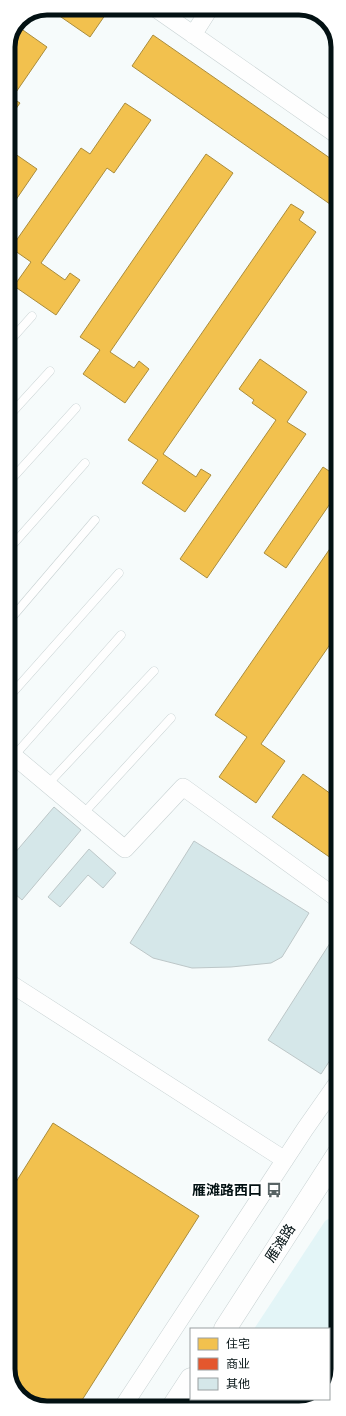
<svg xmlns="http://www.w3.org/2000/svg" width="346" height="1416" font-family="Poppins,'Noto Sans SC',sans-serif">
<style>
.built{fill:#e3f5f7}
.homes{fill:#f2c14e;stroke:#aa8c3c}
.shops{fill:#e4572e;stroke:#a04226}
.building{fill:#d5e7e9;stroke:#bdc7c8}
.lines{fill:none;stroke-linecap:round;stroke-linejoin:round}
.service-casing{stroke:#c7d1d2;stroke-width:9}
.pedestrian-casing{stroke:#c7d1d2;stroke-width:13}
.minor-casing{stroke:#c7d1d2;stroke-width:18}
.secondary-casing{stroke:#c7d1d2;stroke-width:23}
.service{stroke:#fefefe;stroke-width:8}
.pedestrian{stroke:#fefefe;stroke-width:12}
.minor{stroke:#fefefe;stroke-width:17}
.secondary{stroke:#fefefe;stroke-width:22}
.labels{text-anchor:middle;stroke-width:4;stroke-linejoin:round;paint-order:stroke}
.poi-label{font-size:14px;font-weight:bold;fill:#031113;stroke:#fff;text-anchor:end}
.street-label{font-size:14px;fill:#031113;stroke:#fff}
.rim{fill:none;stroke:#031113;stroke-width:5}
</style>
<rect width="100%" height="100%" fill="#f6fbfb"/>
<path class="built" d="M 338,1213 L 338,1370 L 329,1394 L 329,1329 L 254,1329 L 325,1221 Z
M 209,1399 L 321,1399 L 307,1407 L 203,1407 Z"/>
<path class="homes" d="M 48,8 L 110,8 L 90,37 Z
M 20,28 L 47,47 L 12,98 L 20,103 L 8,120 L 8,46 Z
M 153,35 L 337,163 L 337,209 L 132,66 Z
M 125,103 L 151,120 L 114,173 L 107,168 L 41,263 L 65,280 L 70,273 L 80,280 L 56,315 L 14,286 L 31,262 L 11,248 L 81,148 L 90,154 Z
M 8,149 L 37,169 L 11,207 L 8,205 Z
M 206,154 L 233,173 L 110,352 L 134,368 L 139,361 L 149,369 L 125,403 L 83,374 L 100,350 L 80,337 Z
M 291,204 L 304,212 L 299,220 L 316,232 L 163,454 L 196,477 L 201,469 L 211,475 L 185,512 L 142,483 L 158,460 L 128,440 Z
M 260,359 L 307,392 L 287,422 L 306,434 L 207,578 L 180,559 L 276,420 L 252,403 L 254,400 L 239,389 Z
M 323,467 L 338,477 L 338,492 L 286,568 L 264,553 Z
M 338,537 L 338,633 L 261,744 L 285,761 L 256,803 L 219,777 L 247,737 L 215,715 Z
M 303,774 L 338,799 L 338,863 L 272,817 Z
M 53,1123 L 199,1216 L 77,1408 L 42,1408 L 21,1398 L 9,1377 L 9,1193 Z"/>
<path class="shops" d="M 338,1355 L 338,1370 L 329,1394 L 329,1368 Z
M 308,1399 L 321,1399 L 307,1407 L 303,1407 Z"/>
<path class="building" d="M 54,807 L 81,830 L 22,900 L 8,888 L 8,861 Z
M 194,841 L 309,913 L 282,957 L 271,963 L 231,967 L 192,968 L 153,958 L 130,943 Z
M 89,849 L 116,873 L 103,888 L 88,875 L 60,907 L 48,897 Z
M 332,940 L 338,944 L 338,1048 L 321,1074 L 268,1040 Z"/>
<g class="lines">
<defs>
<path id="service" d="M 8,343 L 32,316
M 8,417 L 50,371
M 8,483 L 76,408
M 8,550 L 85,463
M 8,622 L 95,520
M 8,698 L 119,573
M 14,756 L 121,635
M 48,784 L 154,671
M 83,814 L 171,718"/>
<path id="pedestrian" d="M 222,1399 L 229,1407"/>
<path id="minor" d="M 155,8 L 337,135
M 193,35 L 210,8
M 8,751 L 125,849 L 183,787 L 338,899
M 8,982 L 285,1160
M 122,1408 L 305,1129 L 338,1082"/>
<path id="secondary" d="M 225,1329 L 338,1154
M 172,1408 L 191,1379"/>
</defs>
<use href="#service" class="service-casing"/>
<use href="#pedestrian" class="pedestrian-casing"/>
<use href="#minor" class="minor-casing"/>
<use href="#secondary" class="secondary-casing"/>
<use href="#service" class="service"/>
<use href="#pedestrian" class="pedestrian"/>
<use href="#minor" class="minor"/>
<use href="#secondary" class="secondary"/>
</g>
<defs>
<symbol id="bus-bare" viewBox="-9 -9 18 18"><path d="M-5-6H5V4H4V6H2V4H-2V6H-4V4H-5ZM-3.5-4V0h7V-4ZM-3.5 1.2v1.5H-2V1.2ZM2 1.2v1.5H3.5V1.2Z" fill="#586364" stroke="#fff" stroke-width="2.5" paint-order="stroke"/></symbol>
</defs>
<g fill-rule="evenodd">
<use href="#bus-bare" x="263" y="1179" width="22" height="22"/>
</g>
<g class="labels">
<g class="poi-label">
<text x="262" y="1195">雁滩路西口</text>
</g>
<g class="street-label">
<text transform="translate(280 1243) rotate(-57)" y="5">雁滩路</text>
</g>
</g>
<path d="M0 0H346V1416H0ZM47 15H299A32 32 0 0 1 331 47V1369A32 32 0 0 1 299 1401H47A32 32 0 0 1 15 1369V47A32 32 0 0 1 47 15Z" fill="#fff" fill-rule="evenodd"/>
<path class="rim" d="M47 15H299A32 32 0 0 1 331 47V1369A32 32 0 0 1 299 1401H47A32 32 0 0 1 15 1369V47A32 32 0 0 1 47 15Z"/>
<rect x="190" y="1328" width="140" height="72" fill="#ffffff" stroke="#9aa0a1"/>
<rect x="198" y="1338" width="20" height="12" fill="#f2c14e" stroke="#9aa0a1"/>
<text x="226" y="1348" font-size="12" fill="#031113">住宅</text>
<rect x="198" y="1358" width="20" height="12" fill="#e4572e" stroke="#9aa0a1"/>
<text x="226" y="1368" font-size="12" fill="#031113">商业</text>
<rect x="198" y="1378" width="20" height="12" fill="#d5e7e9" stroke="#9aa0a1"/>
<text x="226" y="1388" font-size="12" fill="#031113">其他</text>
</svg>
